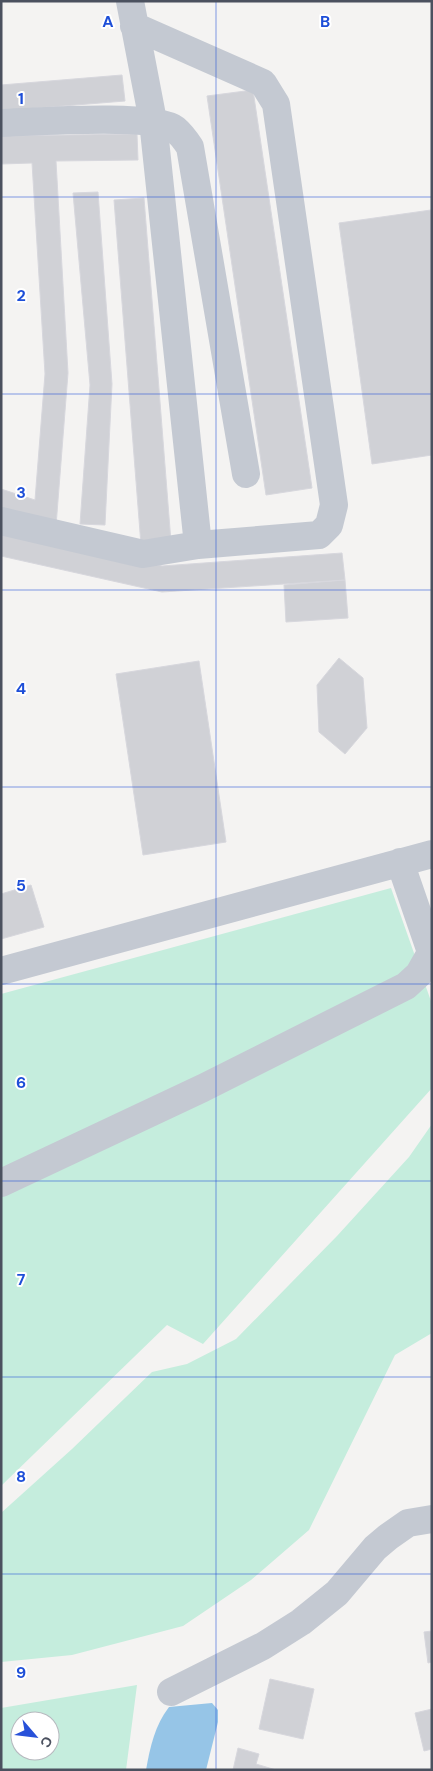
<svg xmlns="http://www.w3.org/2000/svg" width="433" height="1771" font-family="'DM Sans',sans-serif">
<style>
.green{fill:#c5eddd;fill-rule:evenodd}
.water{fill:#96c5e7}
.building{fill:#d0d1d6;stroke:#d7d7dd}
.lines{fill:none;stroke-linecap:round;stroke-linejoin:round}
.minor{stroke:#c4c9d2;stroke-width:28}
.grid{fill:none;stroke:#1d4ed8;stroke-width:1;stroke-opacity:0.55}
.grid-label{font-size:16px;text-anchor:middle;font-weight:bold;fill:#1d4ed8;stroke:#fff;stroke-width:4;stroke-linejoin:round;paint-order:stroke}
</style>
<rect width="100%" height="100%" fill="#f4f3f2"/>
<path class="green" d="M 391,888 L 432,1004 L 432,1088 L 203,1344 L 167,1325 L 1,1486 L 1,994 Z
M 432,1124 L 432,1333 L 395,1355 L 309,1530 L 251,1580 L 183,1626 L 72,1655 L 1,1662 L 1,1513 L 72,1449 L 152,1372 L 187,1364 L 236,1339 L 337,1236 L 409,1157 Z
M 137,1685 L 126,1770 L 1,1770 L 1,1708 ZM 20,1721 L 50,1721 L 50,1751 L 20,1751 Z"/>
<path class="water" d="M 212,1703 L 218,1710 L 218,1722 L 206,1770 L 146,1770 C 150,1747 155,1725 169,1707 Z"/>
<path class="building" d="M 122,75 L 125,101 L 1,111 L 1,85 Z
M 253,90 L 312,488 L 266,495 L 207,96 Z
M 137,134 L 138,160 L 56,161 L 68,373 L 56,526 L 1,510 L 1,489 L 35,500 L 45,374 L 32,163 L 1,164 L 1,136 Z
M 98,192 L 112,384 L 105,525 L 80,524 L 90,385 L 73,193 Z
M 144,198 L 171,542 L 141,545 L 114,200 Z
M 431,210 L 432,455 L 372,464 L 339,223 Z
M 1,533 L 162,566 L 342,553 L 345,580 L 162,592 L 1,556 Z
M 345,580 L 348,618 L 286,622 L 284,585 Z
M 339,658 L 363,678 L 367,728 L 345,754 L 319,732 L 317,685 Z
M 199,661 L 226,842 L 143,855 L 116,674 Z
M 31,885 L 44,927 L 1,939 L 1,894 Z
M 432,1631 L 432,1662 L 428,1663 L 424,1632 Z
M 270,1679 L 314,1689 L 303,1739 L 259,1729 Z
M 432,1709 L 432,1749 L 424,1751 L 415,1713 Z
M 238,1748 L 259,1754 L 256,1764 L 276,1770 L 233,1770 Z"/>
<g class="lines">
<path class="minor" d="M 130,1 L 153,121 L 198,545
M 1,123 C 34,122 153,113 175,129 C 181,134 186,141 190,147 L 246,474
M 1,521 L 143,554 L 198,545 L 319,535 L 329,525 L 334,505 L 276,104 L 263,83 L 134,26
M 400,862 L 431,952
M 1,971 L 432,854
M 1,1183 L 203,1088 L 406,986 L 419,974 L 432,951
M 171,1692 L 263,1646 L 301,1622 L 337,1593 L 375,1548 L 388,1537 L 408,1523 L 432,1519"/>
</g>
<path class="grid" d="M 216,1 L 216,1770M 1,197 L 432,197M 1,394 L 432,394M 1,590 L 432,590M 1,787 L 432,787M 1,984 L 432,984M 1,1181 L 432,1181M 1,1377 L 432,1377M 1,1574 L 432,1574"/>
<g class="grid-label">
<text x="108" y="27">A</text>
<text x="325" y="27">B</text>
<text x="21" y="104">1</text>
<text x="21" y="301">2</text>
<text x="21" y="498">3</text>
<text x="21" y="694">4</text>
<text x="21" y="891">5</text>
<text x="21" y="1088">6</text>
<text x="21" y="1285">7</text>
<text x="21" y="1482">8</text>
<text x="21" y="1678">9</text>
</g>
<rect width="433" height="1771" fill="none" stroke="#4b515f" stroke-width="5"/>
<g transform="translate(35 1736) rotate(118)"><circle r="24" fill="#ffffff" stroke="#b7b9bf"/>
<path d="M0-4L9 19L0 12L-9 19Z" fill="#2851d9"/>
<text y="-8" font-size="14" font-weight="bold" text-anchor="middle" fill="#4b515f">С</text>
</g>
</svg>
